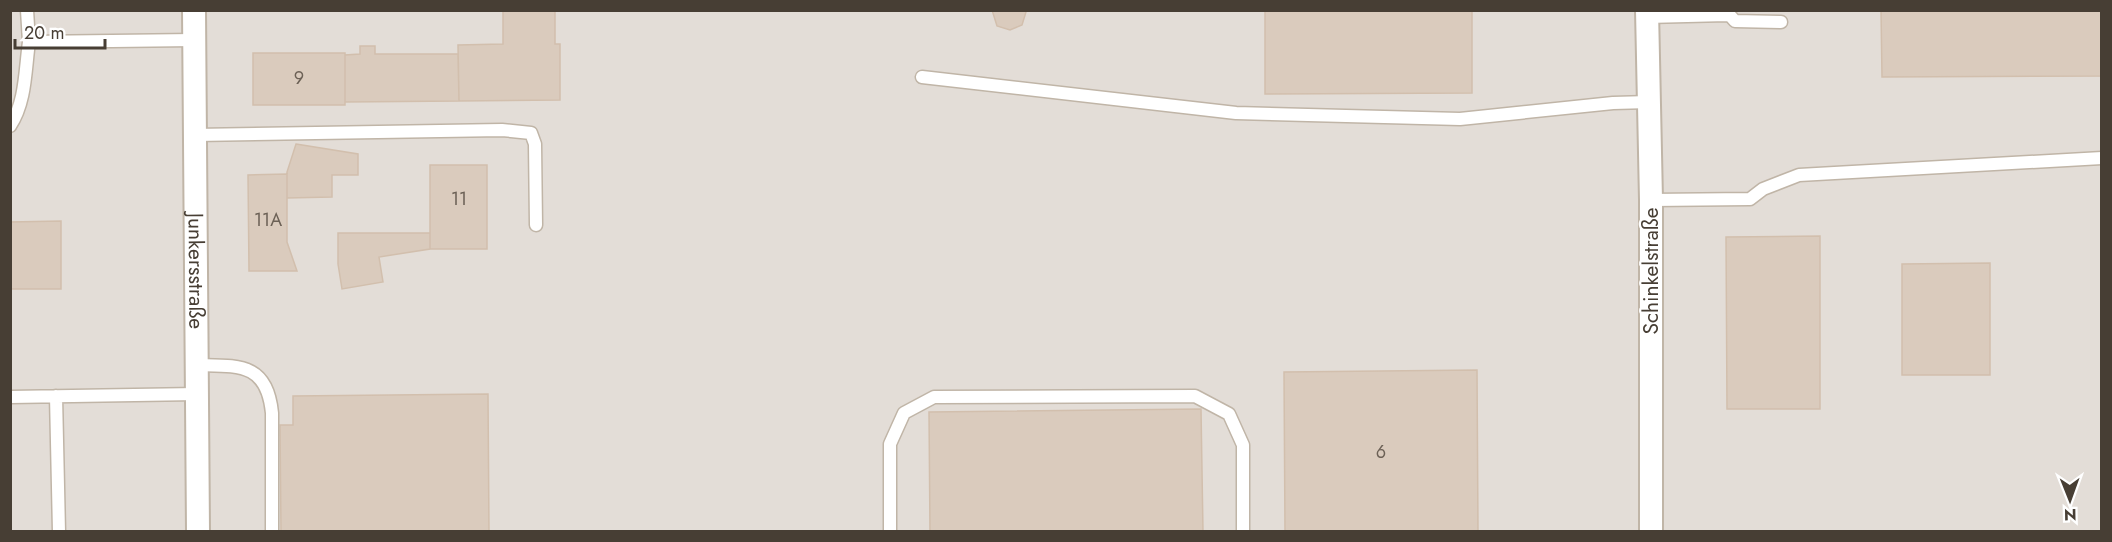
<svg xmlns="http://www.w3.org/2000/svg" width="2112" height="542" font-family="Jost,sans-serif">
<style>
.industrial{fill:#e3ddd7}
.building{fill:#dacbbd;stroke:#d2bfad;stroke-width:1.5}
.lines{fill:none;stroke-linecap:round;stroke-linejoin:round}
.lane-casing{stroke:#c0b5a7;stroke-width:15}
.street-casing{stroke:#c0b5a7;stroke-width:26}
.lane{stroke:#fff;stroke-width:12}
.street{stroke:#fff;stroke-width:22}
.labels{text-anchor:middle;stroke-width:4.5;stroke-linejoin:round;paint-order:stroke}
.number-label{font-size:18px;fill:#6c6156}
.street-label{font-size:21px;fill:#473e34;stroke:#fff}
</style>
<rect width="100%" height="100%" fill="#f4eee6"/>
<path class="industrial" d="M 11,11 L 2101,11 L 2101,531 L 11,531 Z"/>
<path class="building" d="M 503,10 L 555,10 L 555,44 L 560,44 L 560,100 L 459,101 L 458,45 L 503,44 Z
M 992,10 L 1026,10 L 1026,12 L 1022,25 L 1010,30 L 997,26 Z
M 1265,10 L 1472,10 L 1472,93 L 1265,94 Z
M 1881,10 L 2102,10 L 2102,76 L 1882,77 Z
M 360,46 L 375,46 L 375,54 L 458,54 L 459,101 L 345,102 L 345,55 L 360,54 Z
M 253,53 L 345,53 L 345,105 L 253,105 Z
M 296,144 L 358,154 L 358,175 L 332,175 L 332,197 L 287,198 L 287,172 Z
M 430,165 L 487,165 L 487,249 L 430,249 Z
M 287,174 L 287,242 L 297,271 L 249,271 L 248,175 Z
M 61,221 L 61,289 L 10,289 L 10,222 Z
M 338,233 L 430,233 L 430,249 L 379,257 L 383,282 L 342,289 L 338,264 Z
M 1820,236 L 1820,409 L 1727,409 L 1726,237 Z
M 1990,263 L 1990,375 L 1902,375 L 1902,264 Z
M 1477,370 L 1478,532 L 1285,532 L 1284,372 Z
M 488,394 L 489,532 L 281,532 L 280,425 L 293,425 L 293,396 Z
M 1201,409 L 1203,532 L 930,532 L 929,412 Z"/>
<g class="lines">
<defs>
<path id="lane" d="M 27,10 L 29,42
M 1725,10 L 1735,21 L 1781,22
M 1647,17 L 1727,15
M 922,77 L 1236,113 L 1460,119 L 1613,103 L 1649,102
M 10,126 C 26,102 25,70 29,42 L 194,40
M 195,135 L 502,130 L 531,133 L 535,144 L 536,225
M 1651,200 L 1750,199 L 1763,189 L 1799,175 L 2102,158
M 197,365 C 238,366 267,362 272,413 L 272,532
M 56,396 L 59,532
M 10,397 L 197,394
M 890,532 L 890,444 L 904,413 L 934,397 L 1195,396 L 1229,414 L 1243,445 L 1243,532"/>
<g id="street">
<path id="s1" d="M 194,10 L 198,532"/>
<path d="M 1647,10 L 1651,200 L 1651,532"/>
</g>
</defs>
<use href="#lane" class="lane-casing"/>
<use href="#street" class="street-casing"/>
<use href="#lane" class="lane"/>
<use href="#street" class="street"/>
</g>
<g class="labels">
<g class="number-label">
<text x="299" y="84">9</text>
<text x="459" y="205">11</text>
<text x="268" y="226">11A</text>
<text x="1381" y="458">6</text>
</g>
<g class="street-label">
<text dy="7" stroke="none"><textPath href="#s1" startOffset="261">Junkersstraße</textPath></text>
<text transform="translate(1651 271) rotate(-90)" y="7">Schinkelstraße</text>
</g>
</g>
<rect width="2112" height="542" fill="none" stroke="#473e34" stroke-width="24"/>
<g transform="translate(2070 500) rotate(179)" stroke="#ffffff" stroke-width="4.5" paint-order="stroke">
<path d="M0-4.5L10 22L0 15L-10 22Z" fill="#473e34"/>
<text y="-9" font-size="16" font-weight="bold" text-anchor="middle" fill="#473e34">N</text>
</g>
<path d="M15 39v9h90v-9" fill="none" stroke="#473e34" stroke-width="3"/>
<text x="24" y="39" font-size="18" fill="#473e34" stroke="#ffffff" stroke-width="4.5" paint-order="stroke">20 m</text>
</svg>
